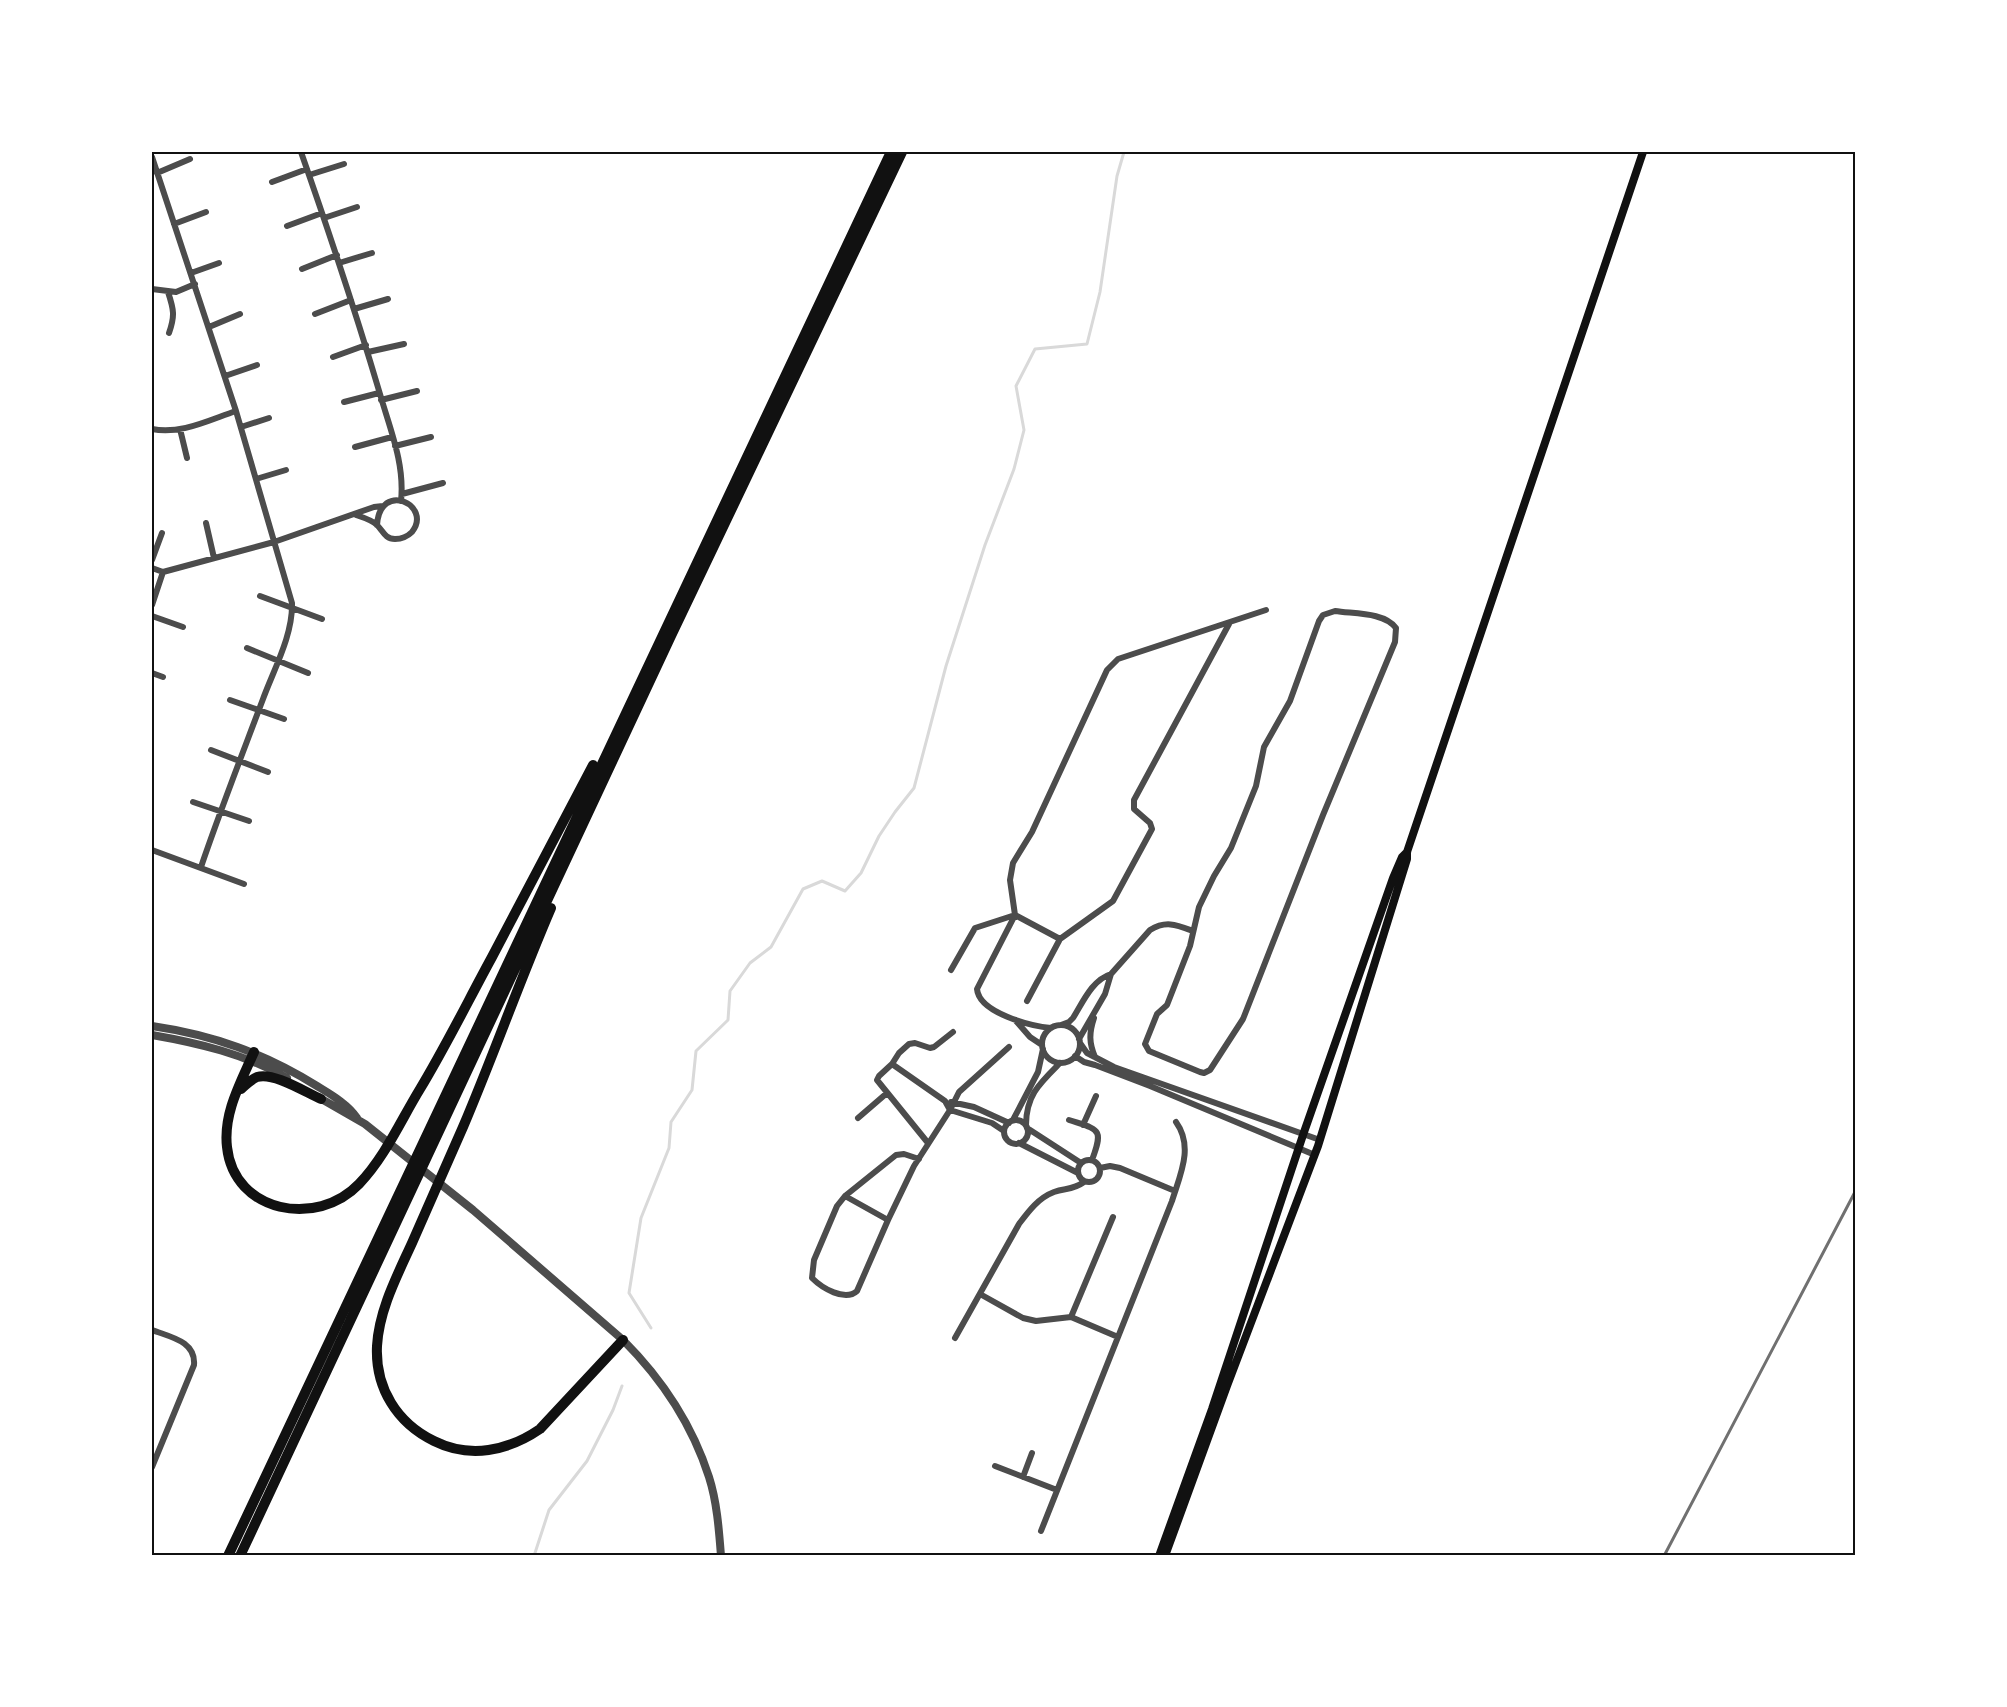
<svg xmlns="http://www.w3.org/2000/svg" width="2007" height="1707" font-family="Jost,sans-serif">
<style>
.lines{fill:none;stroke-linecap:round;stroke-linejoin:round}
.stream{stroke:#d9d9d9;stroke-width:3}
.minor{stroke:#4c4c4c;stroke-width:6}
.tertiary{stroke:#4c4c4c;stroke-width:8}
.secondary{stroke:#111;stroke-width:8}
.motorway{stroke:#111;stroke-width:10}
.rail{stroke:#707070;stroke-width:3}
.neatline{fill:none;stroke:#111;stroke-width:2}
</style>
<rect width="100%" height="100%" fill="#fff"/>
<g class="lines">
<path class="stream" d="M 651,1328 L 629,1293 L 641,1218 L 669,1148 L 671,1122 L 692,1090 L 696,1051 L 728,1020 L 730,991 L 750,963 L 771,947 L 803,889 L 822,881 L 845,891 L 861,873 L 879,836 L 895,812 L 914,788 L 946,666 L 985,545 L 1014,469 L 1024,430 L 1016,386 L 1035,349 L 1087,344 L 1100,292 L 1117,176 L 1124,152
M 534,1556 L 549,1510 L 587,1461 L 613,1410 L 622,1386"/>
<path class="minor" d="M 301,152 C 329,232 356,313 380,394 C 390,429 405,464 401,501
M 152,157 L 236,411 L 292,603 C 293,635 274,669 263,699 C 242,755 220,811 201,867
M 157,173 L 190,159
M 309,175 L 344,164
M 272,182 L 307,169
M 324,218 L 357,207
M 174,224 L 206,212
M 287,226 L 322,213
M 339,263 L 372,253
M 302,269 L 337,255
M 191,273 L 219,263
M 152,289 L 176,292 L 195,284
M 168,292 C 174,310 175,316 169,333
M 354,309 L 388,299
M 315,314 L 351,300
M 209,327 L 240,314
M 368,352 L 404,344
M 333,357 L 366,345
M 225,376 L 257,365
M 381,400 L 417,391
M 344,402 L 379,393
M 241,427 L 269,418
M 152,429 C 180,435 209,420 236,411
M 180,429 L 187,458
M 395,446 L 431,437
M 355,447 L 392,437
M 256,479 L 286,470
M 402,494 L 443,483
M 356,515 C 362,517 372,520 377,525 C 383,531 385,539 395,539 C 401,539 408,536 412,532 C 433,505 380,480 377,525
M 206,523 L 214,558
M 152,560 L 162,533
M 152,568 L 163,572
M 163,572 L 274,542 L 374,507 L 383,506
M 260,596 L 322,619
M 152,605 L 163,572
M 1335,611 C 1354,614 1384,612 1396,628 L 1395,642 L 1323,815 L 1243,1019 L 1210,1070 L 1204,1073 L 1200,1072 L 1149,1051 L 1145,1044 L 1157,1014 L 1167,1005 L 1190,946 L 1199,907 L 1214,876 L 1231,848 L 1256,786 L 1264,747 L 1290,701 L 1319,621 L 1323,615 Z
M 152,616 L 183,627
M 247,648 L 308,673
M 152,673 L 163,677
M 230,700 L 284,719
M 211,750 L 268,772
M 193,802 L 249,821
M 152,850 L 244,884
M 951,970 L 975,928 L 1015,915 L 1060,939
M 1027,1001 L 1060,939 L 1113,901 L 1152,829 L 1150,823 L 1134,809 L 1134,800 L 1229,624
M 1094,1018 C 1089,1033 1089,1043 1095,1057
M 1016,1021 L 1030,1037 L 1042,1045
M 1061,1025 L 1069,1022 L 1073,1018 C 1083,1002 1092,980 1111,974
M1042 1044a19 19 0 1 1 38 0a19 19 0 1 1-38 0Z
M 1051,1028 C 1031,1026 979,1013 977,989 L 1015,915 L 1010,880 L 1013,863 L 1032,832 L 1107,670 L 1118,659 L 1266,610
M 1079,1039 L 1105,994 L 1111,974 L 1150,930 C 1166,920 1177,925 1193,931
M 1080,1043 L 1087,1053 L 1114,1067 L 1320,1140
M 1075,1056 L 1084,1062 L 1095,1065 L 1150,1086 L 1315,1155
M 892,1064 L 945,1101 L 950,1110 L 992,1123 L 1004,1131
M 951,1102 L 974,1107 L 1009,1123
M 858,1118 L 887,1093
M 1013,1120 L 1038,1072 L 1043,1049
M 1069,1120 C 1099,1130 1104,1128 1092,1160
M1004 1132a12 12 0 1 1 24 0a12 12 0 1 1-24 0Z
M 1026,1125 C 1026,1095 1040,1083 1060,1063
M 1083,1125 L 1096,1096
M 1027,1128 L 1081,1163
M 928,1143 L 877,1080 L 879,1076 L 892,1064 L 899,1053 L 909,1044 L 915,1043 L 930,1048 L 934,1047 L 953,1032
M 1019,1143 L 1078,1173
M 919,1159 L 904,1154 L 896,1155 L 845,1196 L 837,1206 L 814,1260 L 812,1278 C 822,1288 845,1302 857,1291 L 888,1220 L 914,1166 L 950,1110 L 959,1092 L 1009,1047
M1078 1171a11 11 0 1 1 22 0a11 11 0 1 1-22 0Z
M 1100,1168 L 1110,1166 L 1120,1168 L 1175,1191
M 845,1196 L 888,1220
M 980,1294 L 1023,1318 L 1036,1321 L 1071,1317 L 1118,1337
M 1071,1317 L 1113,1217
M 152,1330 C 170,1337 196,1341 194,1365 L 152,1467
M 955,1338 L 1019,1224 C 1028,1212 1038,1198 1054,1192 C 1066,1188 1073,1190 1084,1182
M 995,1466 L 1057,1490
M 1023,1477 L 1032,1453
M 1041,1531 L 1172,1201 C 1180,1175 1194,1147 1176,1122"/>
<path class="tertiary" d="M 152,1026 C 213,1035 264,1053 317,1086 C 330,1094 348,1104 357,1118
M 152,1035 C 198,1043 245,1054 287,1078
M 318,1097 L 365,1124 L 473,1210 L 623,1340 C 662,1379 692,1424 709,1477 C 717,1502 719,1530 721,1556"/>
<path class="secondary" d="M 1159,1556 L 1212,1409 L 1303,1135 L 1393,878 L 1402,857 L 1407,852
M 1165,1556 L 1227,1386 L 1318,1146 L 1407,859 L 1407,852 L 1643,152"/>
<path class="motorway" d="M 551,908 C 520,980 494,1054 463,1127 C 446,1166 429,1204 412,1243 C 397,1276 379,1310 377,1346 C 375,1388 397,1423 434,1441 C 470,1459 508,1451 540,1429 L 623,1340
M 254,1052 C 241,1082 223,1113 227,1147 C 234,1213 317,1228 359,1184 C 385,1157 401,1120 420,1089 C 446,1046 468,1001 492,957 C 526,893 559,829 593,765
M 241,1089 C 246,1085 250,1080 257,1077 C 274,1072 305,1092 321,1099
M 228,1556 L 891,152
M 240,1556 L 671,636 L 902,152"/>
<path class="rail" d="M 1664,1556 L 1856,1190"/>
</g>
<rect width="2007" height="1707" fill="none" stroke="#ffffff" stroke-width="306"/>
<rect x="153" y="153" width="1701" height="1401" class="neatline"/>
</svg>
